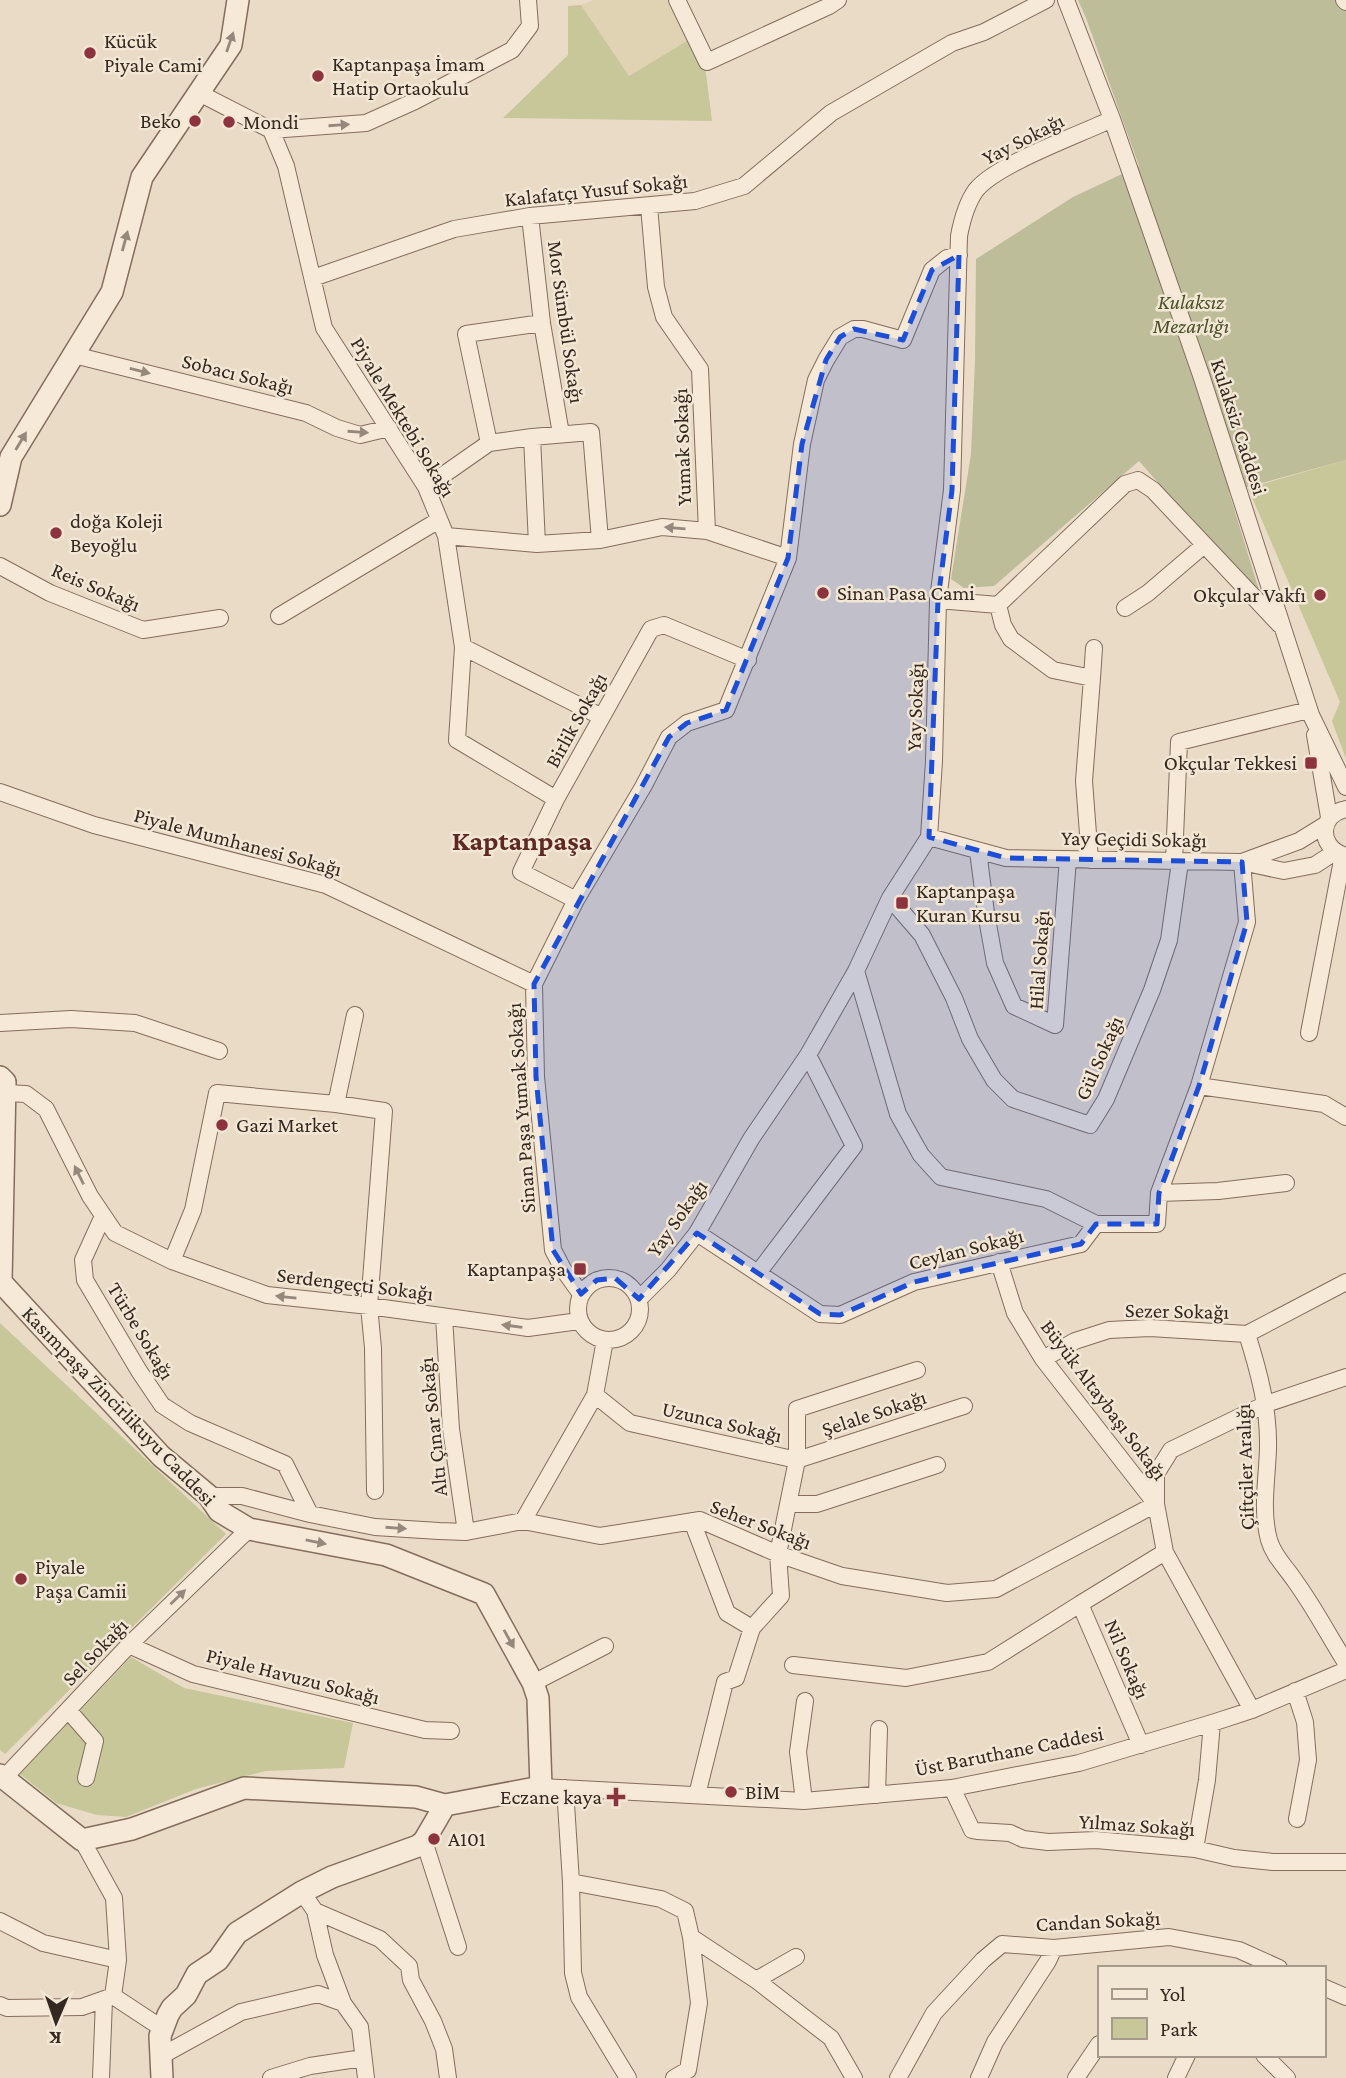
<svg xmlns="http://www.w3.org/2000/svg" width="1346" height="2078" font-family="'Crimson Pro',serif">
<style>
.farmland{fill:#dfd3b4}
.green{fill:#c7c79a}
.cemetery{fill:#bdbd99}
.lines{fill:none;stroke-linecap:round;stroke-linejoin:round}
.minor-casing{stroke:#846d5d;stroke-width:18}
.tertiary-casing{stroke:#846d5d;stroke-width:24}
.minor{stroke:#f6e9d8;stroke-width:16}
.tertiary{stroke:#f6e9d8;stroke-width:21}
.oneway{fill:#96887c}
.marked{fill:#1d4ed8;fill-opacity:0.2;stroke:#1d4ed8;stroke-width:5;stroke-dasharray:14 9;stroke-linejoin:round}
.poi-dot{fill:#8d333e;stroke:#f2e6d4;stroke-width:2.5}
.labels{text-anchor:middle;stroke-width:5;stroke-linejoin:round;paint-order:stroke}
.poi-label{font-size:21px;fill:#352820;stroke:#f2e6d4;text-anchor:start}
.street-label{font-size:21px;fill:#352820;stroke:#f2e6d4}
.park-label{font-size:21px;font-style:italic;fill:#4a5028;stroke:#f2e6d4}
.district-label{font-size:28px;font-weight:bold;fill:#5e2823;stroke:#f2e6d4}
</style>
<rect width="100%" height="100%" fill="#eadbc6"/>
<path class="farmland" d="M 594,0 L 667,0 L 690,39 L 629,76 L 581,5 Z"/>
<path class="green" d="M 581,5 L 629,76 L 690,39 L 705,66 L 712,121 L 503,118 L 568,55 L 568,6 Z
M 1346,460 L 1346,759 L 1332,721 L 1340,702 L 1248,488 Z
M 0,1323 L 226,1534 L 5,1754 L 0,1750 Z
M 131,1657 L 184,1688 L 353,1723 L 344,1768 L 266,1771 L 246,1776 L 196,1789 L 126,1817 L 97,1815 L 56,1803 L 20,1774 Z"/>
<path class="cemetery" d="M 1078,0 L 1346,0 L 1346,460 L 1229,492 L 1262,600 L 1139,461 L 994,586 L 964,588 L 951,579 L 971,454 L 975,360 L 976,259 L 1073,197 L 1139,166 L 1086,18 Z"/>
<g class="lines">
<defs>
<path id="minor" d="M 677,0 L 707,62 L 829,6 L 838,0
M 1066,0 L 1112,119 L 1201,375 L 1311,715 L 1346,787
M 1344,0 L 1346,2
M 199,93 L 271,130 L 286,166 L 324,328 L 426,487 L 446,536 L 463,647 L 457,740 L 556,799
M 271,130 L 366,123 L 415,101 L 512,50 L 530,26 L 528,0
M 649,206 L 656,287 L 664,317 L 700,369 L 707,531
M 530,216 L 542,323 L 561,434
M 313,278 L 454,229 L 530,216 L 695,201 L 744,186 L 831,113 L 952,43 L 984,32 L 1046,0
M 74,355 L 306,413 L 337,428 L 360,435 L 389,428
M 489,443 L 466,334 L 542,323
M 426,487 L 489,443 L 532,437
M 446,536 L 537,544 L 600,540 L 662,527 L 707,531 L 788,558
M 537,544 L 532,437 L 591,432 L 600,540
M 0,566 L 50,593 L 143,630 L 220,618
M 938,600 L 998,605 L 1125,484 L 1138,480 L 1153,490 L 1280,625
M 998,605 L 1003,625 L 1011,639 L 1053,670 L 1092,678 L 1084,781 L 1090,860
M 1125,608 L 1148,593 L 1203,546
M 279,616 L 439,520
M 463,647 L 602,717
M 1092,678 L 1094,648
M 1315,735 L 1329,817
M 0,792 L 94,825 L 326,885 L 534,984
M 929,837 L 1006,858 L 1242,862 L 1284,871 L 1315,865 L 1335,852
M 978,851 L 986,913 L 995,963 L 1014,1006 L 1055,1025 L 1068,859
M 1343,855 C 1318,846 1319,814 1346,809
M 1174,861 L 1179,742 L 1309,710
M 890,898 L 922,935 L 954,998 L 970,1039 L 994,1080 L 1013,1099 L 1090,1125 L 1106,1099 L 1152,990 L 1169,940 L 1180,862
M 576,900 L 521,872 L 556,799 L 651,629 L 664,625 L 748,660
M 856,971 L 898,1114 L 921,1155 L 941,1177 L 1046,1199 L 1096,1224 L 1157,1224 L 1159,1193 L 1199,1086 L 1247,922 L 1242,862 L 1299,841 L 1325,825
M 0,1023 L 71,1019 L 135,1023 L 219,1051
M 1309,1033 L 1343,855
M 1199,1086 L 1324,1104 L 1346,1117
M 5,1093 L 26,1094 L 46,1109 L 90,1196 L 115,1233 L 172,1261 L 267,1295 L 369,1306 L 528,1328 L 579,1321
M 336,1104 L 355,1015
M 1159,1193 L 1218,1191 L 1286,1183
M 103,1216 L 83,1260 L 85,1280 L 139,1371 L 162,1405 L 190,1423 L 285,1464 L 310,1514
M 697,1233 L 820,1314 L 840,1315 L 914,1282 L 1081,1244 L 1096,1224
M 172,1261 L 193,1210 L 217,1093 L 336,1104 L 384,1111 L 369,1306 L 373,1348 L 375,1491
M 999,1262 L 1015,1313 L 1043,1359 L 1156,1504 L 1165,1552 L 1252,1710
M 758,1273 L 854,1146 L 808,1055
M578 1309a31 31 0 1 1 62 0a31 31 0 1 1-62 0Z
M 581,1294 L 563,1269 L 553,1250 L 536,1077 L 534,984 L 576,900 L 643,787 L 669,737 L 687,723 L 726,710 L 788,558 L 802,444 L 816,380 L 826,360 L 840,337 L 854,329 L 863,329 L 903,340 L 932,270 L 947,258 L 959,255
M 639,1299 L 668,1270 L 697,1233 L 751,1139 L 808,1055 L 856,971 L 890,898 L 929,837 L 934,761 L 938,600 L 952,490 L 959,236 C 962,220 966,204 976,190 C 997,164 1079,135 1112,119
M 444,1317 L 451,1429 L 466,1532
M 1247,1334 C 1259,1372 1269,1409 1268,1449 C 1267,1480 1261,1510 1269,1540 C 1274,1557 1286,1567 1295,1581 C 1314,1607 1329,1636 1346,1663
M 1043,1359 L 1075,1341 L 1109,1330 L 1150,1328 L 1247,1334 L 1346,1282
M 917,1370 L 797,1409 L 797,1460 L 964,1406
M 595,1395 L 630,1423 L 797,1460 L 778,1554 L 781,1596 L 752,1628 L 727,1613 L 692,1521
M 209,1496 L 242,1496 L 310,1514 L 375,1527 L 439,1531 L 466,1532 L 523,1521 L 600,1536 L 700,1520 L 778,1554 L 842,1576 L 947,1593 L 996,1589 L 1156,1504 L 1156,1474 L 1171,1450 L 1266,1404 L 1346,1377
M 789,1504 L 817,1504 L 937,1465
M 523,1521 L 595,1395 L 605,1340
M 129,1645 L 193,1674 L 425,1730 L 451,1731
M 793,1665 L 906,1678 L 988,1662 L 1080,1604
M 533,1683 L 605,1646
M 1295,1691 L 1305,1722 L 1308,1760 L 1297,1819
M 68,1710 L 95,1741 L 86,1778
M 1141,1745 L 1080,1604 L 1165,1552
M 4,1778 L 129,1645 L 249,1529
M 541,1787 L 804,1801 L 952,1788 L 1079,1763 L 1212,1723 L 1252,1710 L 1346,1670
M 565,1788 L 571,1882 L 573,1973 L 579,1997 L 628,2078
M 952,1788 L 972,1830 L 977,1831 L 1010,1833 L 1023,1839 L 1048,1842 L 1096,1840 L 1195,1849 L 1234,1858 L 1273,1862 L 1346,1862
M 697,1795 L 725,1682 L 736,1678 L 752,1628
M 877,1795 L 879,1729
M 804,1801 L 798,1752 L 805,1701
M 82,1840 L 114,1898 L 118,1960 L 113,1996 L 163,2029
M 424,1841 L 458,1947
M 1195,1849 L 1207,1780 L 1212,1723
M 571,1882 L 661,1899 L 685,1911 L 691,1937 L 756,1980 L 831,2038 L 854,2078
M 302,1892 L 315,1911 L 380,1939 L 409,1966 L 411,1980 L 433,2021 L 444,2049 L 448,2078
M 315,1911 L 325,1955 L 343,2003 L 360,2027 L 366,2078
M 0,1921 L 43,1943 L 118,1960
M 756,1980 L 796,1957
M 1323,1987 L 1346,1997
M 0,2005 L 7,2008 L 82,2007 L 113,1996
M 1264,2055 L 1287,2078
M 161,2056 L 241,2012 L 318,1994 L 343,2003
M 101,2078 L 104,2000
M 271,2078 L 310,2066 L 363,2058
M 674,2078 L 688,2070 L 699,2003 L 691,1937
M 898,2078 L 934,2013 L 983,1960 L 1002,1944 L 1054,1948 L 1169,1937 L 1239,1950 L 1279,1968
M 979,2078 L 995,2042 L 1048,1961 L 1054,1948
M 1076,2078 L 1099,2044
M 1176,2078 L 1187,2055"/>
<path id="tertiary" d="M 0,505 L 11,457 L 112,292 L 142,177 L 231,45 L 238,0
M 0,1077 L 5,1082 L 1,1282 L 161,1456 L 209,1496 L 219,1511 L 249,1529 L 386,1555 L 484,1594 L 533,1683 L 538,1698 L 541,1787 L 445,1805 L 424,1841 L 418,1846 L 332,1877 L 302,1892 L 237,1933 L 218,1960 L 197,1974 L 186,1995 L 172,2008 L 168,2015 L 160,2036 L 162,2078
M 0,1775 L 82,1840 L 132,1829 L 244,1788 L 416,1797 L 445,1805"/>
</defs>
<use href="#minor" class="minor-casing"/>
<use href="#tertiary" class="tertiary-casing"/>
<use href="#minor" class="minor"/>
<use href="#tertiary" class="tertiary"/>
</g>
<defs><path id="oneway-solid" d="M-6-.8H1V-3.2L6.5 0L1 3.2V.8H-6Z" transform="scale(1.75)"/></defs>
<g class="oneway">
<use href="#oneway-solid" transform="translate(230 42) rotate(-71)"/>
<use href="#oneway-solid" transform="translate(339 125) rotate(-4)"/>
<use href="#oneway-solid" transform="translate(125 241) rotate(-75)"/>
<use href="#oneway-solid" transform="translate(140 371) rotate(14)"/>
<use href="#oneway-solid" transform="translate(358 432) rotate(4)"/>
<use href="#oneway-solid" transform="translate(21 441) rotate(-59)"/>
<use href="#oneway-solid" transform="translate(675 528) rotate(-175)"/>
<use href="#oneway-solid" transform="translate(79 1175) rotate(-116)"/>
<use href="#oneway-solid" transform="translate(286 1297) rotate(-174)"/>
<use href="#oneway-solid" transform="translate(512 1326) rotate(-172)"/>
<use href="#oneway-solid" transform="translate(396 1528) rotate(4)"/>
<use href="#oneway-solid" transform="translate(316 1542) rotate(11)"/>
<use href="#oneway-solid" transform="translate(178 1597) rotate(-44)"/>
<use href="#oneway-solid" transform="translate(509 1639) rotate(61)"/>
</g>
<path class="marked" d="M 959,255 L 952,490 L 938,600 L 929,837 L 1006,858 L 1242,862 L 1247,922 L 1199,1086 L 1159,1193 L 1157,1224 L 1096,1224 L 1081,1244 L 914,1282 L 840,1315 L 820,1314 L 697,1233 L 639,1299 L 615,1278 L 597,1280 L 581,1294 L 553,1250 L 536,1077 L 534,984 L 669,737 L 687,723 L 726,710 L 788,558 L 802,444 L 826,360 L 840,337 L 854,329 L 903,340 L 932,270 Z"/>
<g class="poi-dot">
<circle cx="90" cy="53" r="7"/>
<circle cx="318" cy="76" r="7"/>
<circle cx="195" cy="121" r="7"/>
<circle cx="229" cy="122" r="7"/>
<circle cx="56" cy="533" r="7"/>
<circle cx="823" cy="593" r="7"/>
<circle cx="1320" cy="595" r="7"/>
<rect x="1304" y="756" width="14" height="14" rx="3.5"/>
<rect x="895" y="896" width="14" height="14" rx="3.5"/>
<circle cx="222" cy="1125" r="7"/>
<rect x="573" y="1262" width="14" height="14" rx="3.5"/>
<circle cx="21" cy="1579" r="7"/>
<circle cx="731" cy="1792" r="7"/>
<path d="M612.5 1786.5h7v7h7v7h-7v7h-7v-7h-7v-7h7z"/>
<circle cx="434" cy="1839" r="7"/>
</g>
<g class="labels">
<g class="poi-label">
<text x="104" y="48">Kücük<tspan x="104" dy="24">Piyale Cami</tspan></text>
<text x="332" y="71">Kaptanpaşa İmam<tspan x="332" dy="24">Hatip Ortaokulu</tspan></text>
<text x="181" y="128" text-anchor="end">Beko</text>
<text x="243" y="129">Mondi</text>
<text x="70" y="528">doğa Koleji<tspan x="70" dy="24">Beyoğlu</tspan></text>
<text x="837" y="600">Sinan Pasa Cami</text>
<text x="1306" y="602" text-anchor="end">Okçular Vakfı</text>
<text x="1297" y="770" text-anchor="end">Okçular Tekkesi</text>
<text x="916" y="898">Kaptanpaşa<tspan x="916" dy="24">Kuran Kursu</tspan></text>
<text x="236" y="1132">Gazi Market</text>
<text x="566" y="1276" text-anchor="end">Kaptanpaşa</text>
<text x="35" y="1574">Piyale<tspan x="35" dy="24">Paşa Camii</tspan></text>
<text x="745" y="1799">BİM</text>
<text x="602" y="1804" text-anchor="end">Eczane kaya</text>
<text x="448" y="1846">A101</text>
</g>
<g class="street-label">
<text transform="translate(1023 139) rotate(-27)" y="7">Yay Sokağı</text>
<text transform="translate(596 190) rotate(-6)" y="7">Kalafatçı Yusuf Sokağı</text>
<text transform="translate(566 322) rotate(82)" y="7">Mor Sümbül Sokağı</text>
<text transform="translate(238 374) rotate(14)" y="7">Sobacı Sokağı</text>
<text transform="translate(403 417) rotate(59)" y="7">Piyale Mektebi Sokağı</text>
<text transform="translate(1239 427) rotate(72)" y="7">Kulaksiz Caddesi</text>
<text transform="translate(682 447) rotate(-92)" y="7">Yumak Sokağı</text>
<text transform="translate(96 587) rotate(23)" y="7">Reis Sokağı</text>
<text transform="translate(915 707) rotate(-88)" y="7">Yay Sokağı</text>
<text transform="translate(576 720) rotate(-61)" y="7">Birlik Sokağı</text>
<text transform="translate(1134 839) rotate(1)" y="7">Yay Geçidi Sokağı</text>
<text transform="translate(238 842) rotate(15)" y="7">Piyale Mumhanesi Sokağı</text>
<text transform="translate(1039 960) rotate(-86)" y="7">Hilal Sokağı</text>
<text transform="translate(1099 1058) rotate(-66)" y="7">Gül Sokağı</text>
<text transform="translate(521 1108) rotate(-94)" y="7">Sinan Paşa Yumak Sokağı</text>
<text transform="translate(677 1218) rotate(-55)" y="7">Yay Sokağı</text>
<text transform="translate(966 1249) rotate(-14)" y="7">Ceylan Sokağı</text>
<text transform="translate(355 1284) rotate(7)" y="7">Serdengeçti Sokağı</text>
<text transform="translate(1177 1311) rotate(1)" y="7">Sezer Sokağı</text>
<text transform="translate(141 1331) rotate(59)" y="7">Türbe Sokağı</text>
<text transform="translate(1104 1400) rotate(53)" y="7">Büyük Altaybaşı Sokağı</text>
<text transform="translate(119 1406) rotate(46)" y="7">Kasımpaşa Zincirlikuyu Caddesi</text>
<text transform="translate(874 1413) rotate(-18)" y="7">Şelale Sokağı</text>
<text transform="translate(722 1422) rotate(13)" y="7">Uzunca Sokağı</text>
<text transform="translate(433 1427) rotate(-96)" y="7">Altı Çınar Sokağı</text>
<text transform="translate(1245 1467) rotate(-92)" y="7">Çiftçiler Aralığı</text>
<text transform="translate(761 1524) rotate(21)" y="7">Seher Sokağı</text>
<text transform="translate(95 1652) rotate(-46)" y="7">Sel Sokağı</text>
<text transform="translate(1127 1659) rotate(67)" y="7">Nil Sokağı</text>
<text transform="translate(293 1676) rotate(14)" y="7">Piyale Havuzu Sokağı</text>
<text transform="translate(1009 1751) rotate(-11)" y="7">Üst Baruthane Caddesi</text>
<text transform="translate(1137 1825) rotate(4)" y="7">Yılmaz Sokağı</text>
<text transform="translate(1098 1921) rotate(-3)" y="7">Candan Sokağı</text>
</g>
<g class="park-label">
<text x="1191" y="309">Kulaksız<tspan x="1191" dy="24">Mezarlığı</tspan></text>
</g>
<g class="district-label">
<text x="522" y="850">Kaptanpaşa</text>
</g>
</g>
<rect x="1098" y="1966" width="228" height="91" fill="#f2e6d4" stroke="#a69a8c" stroke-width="2"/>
<rect x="1112" y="1989" width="35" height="10" fill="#f6e9d8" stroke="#a69a8c" stroke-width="2"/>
<text x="1160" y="2001" font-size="21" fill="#352820">Yol</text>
<rect x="1112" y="2018" width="35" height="21" fill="#c7c79a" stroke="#a69a8c" stroke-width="2"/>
<text x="1160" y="2036" font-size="21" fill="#352820">Park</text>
<g transform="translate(56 2022) rotate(182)" stroke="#f2e6d4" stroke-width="5" paint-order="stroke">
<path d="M0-5L12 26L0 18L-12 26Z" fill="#352820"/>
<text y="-10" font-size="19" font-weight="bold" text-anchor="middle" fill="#352820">K</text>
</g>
</svg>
